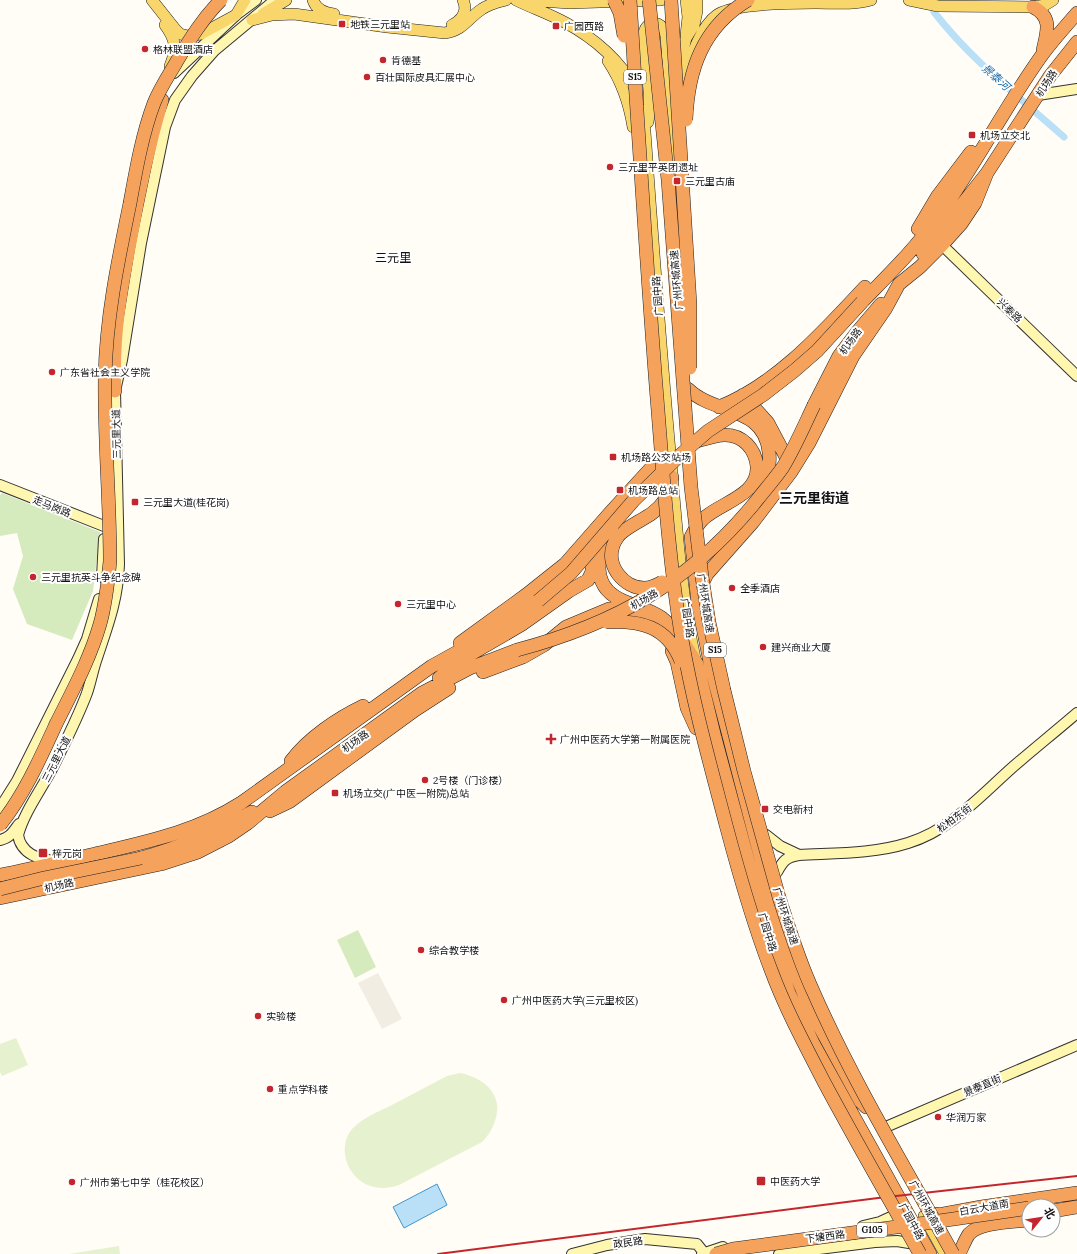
<svg xmlns="http://www.w3.org/2000/svg" width="1077" height="1254" font-family="Lora,'Noto Sans SC',serif">
<style>
.green{fill:#d5ebbd}
.pitch{fill:#e6f2cf}
.plaza{fill:#f1ede2}
.water{fill:#b9e0f7;stroke:#3f96cf}
.lines{fill:none;stroke-linecap:round;stroke-linejoin:round}
.canal{stroke:#b9e0f7;stroke-width:7}
.secondary-casing{stroke:#333;stroke-width:12}
.primary-casing{stroke:#222;stroke-width:12}
.highway-casing{stroke:#222;stroke-width:14}
.secondary{stroke:#fff6b0;stroke-width:10}
.primary{stroke:#f9d66b;stroke-width:11}
.highway{stroke:#f5a25d;stroke-width:13}
.rail{stroke:#c4262e;stroke-width:2}
.highway-bridge-casing{stroke:#222;stroke-width:14;stroke-linecap:butt}
.highway-bridge{stroke:#f5a25d;stroke-width:13}
.poi-dot{fill:#c4262e;stroke:#fff;stroke-width:1.5}
.labels{text-anchor:middle;stroke-width:4;stroke-linejoin:round;paint-order:stroke}
.shield{fill:#fff;stroke:#585858;stroke-width:1}
.shield-label{font-size:9px;font-weight:bold;fill:#111}
.poi-label{font-size:10px;fill:#111;stroke:#fff;text-anchor:start}
.street-label{font-size:10px;fill:#111;stroke:#fff}
.water-label{font-size:11px;font-style:italic;fill:#1768a6;stroke:#fff}
.quarter-label{font-size:12px;fill:#111;stroke:#fff}
.district-label{font-size:14px;font-weight:bold;fill:#111;stroke:#fff}
</style>
<rect width="100%" height="100%" fill="#fffdf5"/>
<path class="green" d="M 2,493 L 100,532 L 93,591 L 72,640 L 27,624 L 13,589 L 23,556 L 17,533 L 0,536 L 0,495 Z
M 358,930 L 376,967 L 355,978 L 337,940 Z"/>
<path class="pitch" d="M 16,1038 L 28,1065 L 2,1076 L 0,1072 L 0,1044 Z
M 460,1073 C 485,1078 504,1095 495,1121 C 492,1130 488,1136 482,1142 L 399,1185 C 384,1190 369,1189 357,1178 C 343,1165 340,1142 353,1128 C 363,1118 377,1112 390,1106 C 409,1096 428,1086 447,1076 Z
M 119,1246 L 120,1254 L 69,1254 Z"/>
<path class="plaza" d="M 378,973 L 402,1019 L 382,1029 L 358,983 Z"/>
<path class="water" d="M 437,1184 L 447,1205 L 404,1228 L 393,1207 Z"/>
<g class="lines">
<path class="canal" d="M 934,12 C 971,60 1019,97 1064,137"/>
<defs>
<path id="secondary" d="M 174,73 L 236,15 L 256,0
M 1038,95 L 1077,89
M 942,245 L 1077,376
M 0,485 L 104,526
M 102,577 L 104,539
M 0,808 L 17,781 L 78,659 L 87,639 L 99,599
M 766,835 L 780,846 L 799,855
M 0,840 C 10,838 13,832 19,824
M 57,861 C 40,860 21,854 18,835 C 24,812 43,787 54,765 C 66,741 78,717 87,693 C 91,681 93,669 97,658 C 108,625 118,599 119,564 L 115,391 L 122,360 L 141,243 L 165,127 L 175,100 L 192,76 L 214,51 L 275,0
M 777,872 C 783,861 786,857 799,855 C 835,853 873,854 908,843 C 951,830 981,795 1014,766 C 1035,748 1056,731 1077,713
M 888,1126 L 1077,1045
M 863,1226 L 880,1222 L 893,1216
M 572,1254 L 607,1245 L 645,1239 L 697,1244 L 705,1254
M 702,1254 L 723,1247
M 779,1254 L 875,1242 L 897,1241 L 909,1243"/>
<path id="primary" d="M 152,0 L 175,29 L 180,34 L 188,36 L 201,34 L 236,15 L 245,0
M 313,0 C 316,9 324,13 334,14
M 516,0 C 532,8 550,14 566,23 C 594,38 621,61 636,90
M 526,0 L 569,3 L 661,0
M 909,0 L 938,6 L 1033,7 L 1045,5 L 1053,0
M 263,14 L 286,0
M 252,20 L 272,15 L 294,14 L 387,27 L 445,33 C 464,30 468,18 482,9 C 489,4 498,2 506,0
M 165,25 C 176,40 177,49 170,66
M 452,25 C 462,20 468,11 463,0
M 686,35 L 688,17 L 686,0
M 608,61 C 622,82 629,102 633,127
M 678,68 L 686,38 L 694,25 L 697,11 L 697,0
M 680,97 C 685,75 697,29 717,15 C 735,3 793,3 816,3 C 834,3 853,5 871,0
M 642,110 L 645,132 C 653,242 661,353 671,463 C 677,528 681,594 695,658
M 648,122 C 652,99 647,76 645,54 C 644,47 642,37 645,30 C 647,24 653,23 658,24 C 663,26 665,30 666,36 L 671,103
M 672,125 L 671,137 L 672,163
M 665,134 L 673,94
M 924,1216 L 945,1254"/>
<path id="highway" d="M 1033,7 C 1053,17 1047,32 1043,50
M 918,229 L 937,197 L 971,152
M 923,254 L 987,173 L 1050,76 L 1077,42
M 862,302 C 888,275 915,249 937,218 C 975,166 1004,108 1042,55 C 1053,40 1065,27 1077,13
M 688,389 C 714,415 764,405 769,452 C 771,467 767,480 760,493
M 115,391 C 112,337 121,289 131,237 C 139,190 149,145 162,100
M 743,395 L 768,423 L 786,457 L 796,464
M 814,405 L 839,356 L 858,331 L 881,304
M 719,407 C 777,384 823,332 865,287
M 694,442 C 712,437 731,428 747,444 C 752,449 756,457 757,466 C 759,496 721,502 703,519 C 698,524 694,531 691,537 L 698,603 L 711,667 L 778,924 L 792,965 L 811,1011 L 861,1102 L 866,1107
M 611,531 C 595,558 591,589 626,602 C 638,607 651,610 662,618 C 677,630 687,648 697,664 L 715,738 L 767,931 L 789,993 L 814,1045 L 930,1254
M 619,535 C 632,522 654,517 664,501 C 668,494 670,485 672,477
M 700,588 L 707,574 L 753,522 L 791,472 L 809,443 L 853,356 L 886,308 L 899,284 L 920,267 L 942,245 L 961,224 L 975,203 L 987,173
M 460,643 L 526,595 L 565,564 L 608,515 L 652,467 L 658,458
M 672,651 L 677,662 L 687,708 L 696,728
M 483,672 L 523,657 L 544,645 L 566,627 L 609,609 C 628,606 642,618 656,629
M 439,678 L 459,661 L 521,625 L 569,591 L 588,580 L 593,570 L 592,566 L 588,560
M 291,761 C 308,738 338,718 363,706
M 270,811 L 289,802 L 415,710 L 449,688
M 141,858 C 179,848 217,832 252,812
M 0,875 C 32,869 64,861 95,854 C 146,842 196,832 241,803 L 432,666 L 495,631 L 538,601
M 0,898 L 161,864 L 198,852 L 229,836 L 248,823 L 285,792 L 422,693 L 470,668 L 517,650
M 1053,1211 L 1077,1207
M 937,1214 L 938,1215 L 981,1207 L 1077,1193
M 959,1254 C 962,1248 965,1240 969,1234 C 980,1222 1013,1222 1029,1220"/>
</defs>
<use href="#secondary" class="secondary-casing"/>
<use href="#primary" class="primary-casing"/>
<use href="#highway" class="highway-casing"/>
<use href="#secondary" class="secondary"/>
<use href="#primary" class="primary"/>
<use href="#highway" class="highway"/>
<path class="rail" d="M 438,1254 L 878,1198 L 1077,1176"/>
<defs>
<path id="highway-bridge" d="M 614,0 L 620,13 L 624,36
M 630,0 C 638,129 646,257 656,386 C 663,471 668,556 682,640 C 693,703 710,764 726,825 C 739,874 753,923 771,970 C 785,1008 805,1045 824,1082 C 855,1140 888,1197 920,1254
M 649,0 L 668,180 L 691,487 L 702,577 L 709,622 L 724,690 L 744,771 L 779,897 C 789,928 799,961 813,991 C 853,1082 905,1167 953,1254
M 671,0 L 690,304 L 690,368
M 686,120 C 688,69 703,27 748,0
M 619,535 C 617,538 614,542 613,546 C 606,566 624,588 644,588 C 650,588 657,585 662,582
M 538,601 L 571,573 L 634,500 L 678,457 L 708,431 L 763,395 L 794,371 L 817,351 L 862,302
M 606,622 C 640,620 667,626 681,661
M 517,650 C 615,624 688,583 753,505 C 763,492 774,480 783,467 C 795,447 804,426 814,405
M 0,825 C 24,795 40,759 56,724 C 72,692 90,659 100,624 C 106,603 108,582 110,561 C 110,500 104,438 105,377 C 106,318 118,261 130,203 C 136,170 142,135 154,103 C 160,88 169,75 177,61 C 190,39 203,18 221,0
M 0,889 L 44,878 L 141,858
M 716,1254 L 733,1249 L 926,1223 L 1029,1208"/>
</defs>
<use href="#highway-bridge" class="highway-bridge-casing"/>
<use href="#highway-bridge" class="highway-bridge"/>
</g>
<g class="poi-dot">
<rect x="338" y="20" width="8" height="8" rx="2"/>
<rect x="552" y="22" width="8" height="8" rx="2"/>
<circle cx="145" cy="49" r="4"/>
<circle cx="383" cy="60" r="4"/>
<circle cx="367" cy="77" r="4"/>
<rect x="968" y="131" width="8" height="8" rx="2"/>
<circle cx="610" cy="167" r="4"/>
<rect x="673" y="177" width="8" height="8" rx="2"/>
<circle cx="52" cy="372" r="4"/>
<rect x="609" y="453" width="8" height="8" rx="2"/>
<rect x="616" y="486" width="8" height="8" rx="2"/>
<rect x="131" y="498" width="8" height="8" rx="2"/>
<circle cx="33" cy="577" r="4"/>
<circle cx="732" cy="588" r="4"/>
<circle cx="398" cy="604" r="4"/>
<circle cx="763" cy="647" r="4"/>
<path d="M549 733h4v4h4v4h-4v4h-4v-4h-4v-4h4z"/>
<circle cx="425" cy="780" r="4"/>
<rect x="331" y="789" width="8" height="8" rx="2"/>
<rect x="761" y="805" width="8" height="8" rx="2"/>
<rect x="38" y="848" width="10" height="10" rx="2"/>
<circle cx="421" cy="950" r="4"/>
<circle cx="504" cy="1000" r="4"/>
<circle cx="258" cy="1016" r="4"/>
<circle cx="270" cy="1089" r="4"/>
<circle cx="938" cy="1117" r="4"/>
<rect x="756" y="1176" width="10" height="10" rx="2"/>
<circle cx="72" cy="1182" r="4"/>
</g>
<g class="labels">
<g class="shield">
<rect x="624" y="70" width="22" height="14" rx="3"/>
<rect x="704" y="643" width="22" height="14" rx="3"/>
<rect x="857" y="1223" width="30" height="14" rx="3"/>
</g>
<g class="shield-label">
<text x="635" y="80">S15</text>
<text x="715" y="653">S15</text>
<text x="872" y="1233">G105</text>
</g>
<g class="poi-label">
<text x="350" y="28">地铁三元里站</text>
<text x="564" y="30">广园西路</text>
<text x="153" y="53">格林联盟酒店</text>
<text x="391" y="64">肯德基</text>
<text x="375" y="81">百壮国际皮具汇展中心</text>
<text x="980" y="139">机场立交北</text>
<text x="618" y="171">三元里平英团遗址</text>
<text x="685" y="185">三元里古庙</text>
<text x="60" y="376">广东省社会主义学院</text>
<text x="621" y="461">机场路公交站场</text>
<text x="628" y="494">机场路总站</text>
<text x="143" y="506">三元里大道(桂花岗)</text>
<text x="41" y="581">三元里抗英斗争纪念碑</text>
<text x="740" y="592">全季酒店</text>
<text x="406" y="608">三元里中心</text>
<text x="771" y="651">建兴商业大厦</text>
<text x="560" y="743">广州中医药大学第一附属医院</text>
<text x="433" y="784">2号楼（门诊楼）</text>
<text x="343" y="797">机场立交(广中医一附院)总站</text>
<text x="773" y="813">交电新村</text>
<text x="52" y="857">梓元岗</text>
<text x="429" y="954">综合教学楼</text>
<text x="512" y="1004">广州中医药大学(三元里校区)</text>
<text x="266" y="1020">实验楼</text>
<text x="278" y="1093">重点学科楼</text>
<text x="946" y="1121">华润万家</text>
<text x="770" y="1185">中医药大学</text>
<text x="80" y="1186">广州市第七中学（桂花校区）</text>
</g>
<g class="street-label">
<text transform="translate(1046 83) rotate(-57)" y="4">机场路</text>
<text transform="translate(676 280) rotate(-95)" y="4">广州环城高速</text>
<text transform="translate(657 296) rotate(-94)" y="4">广园中路</text>
<text transform="translate(1010 310) rotate(44)" y="4">兴泰路</text>
<text transform="translate(850 341) rotate(-54)" y="4">机场路</text>
<text transform="translate(116 434) rotate(-91)" y="4">三元里大道</text>
<text transform="translate(52 506) rotate(22)" y="4">走马岗路</text>
<text transform="translate(644 599) rotate(-30)" y="4">机场路</text>
<text transform="translate(706 603) rotate(81)" y="4">广州环城高速</text>
<text transform="translate(688 618) rotate(81)" y="4">广园中路</text>
<text transform="translate(355 741) rotate(-36)" y="4">机场路</text>
<text transform="translate(56 759) rotate(-63)" y="4">三元里大道</text>
<text transform="translate(954 818) rotate(-36)" y="4">松柏东街</text>
<text transform="translate(59 885) rotate(-13)" y="4">机场路</text>
<text transform="translate(786 916) rotate(72)" y="4">广州环城高速</text>
<text transform="translate(768 932) rotate(73)" y="4">广园中路</text>
<text transform="translate(982 1085) rotate(-23)" y="4">景泰直街</text>
<text transform="translate(927 1207) rotate(61)" y="4">广州环城高速</text>
<text transform="translate(984 1207) rotate(-10)" y="4">白云大道南</text>
<text transform="translate(912 1221) rotate(61)" y="4">广园中路</text>
<text transform="translate(825 1236) rotate(-7)" y="4">下塘西路</text>
<text transform="translate(628 1242) rotate(-8)" y="4">政民路</text>
</g>
<g class="water-label">
<text transform="translate(996 77) rotate(42)" y="4">景泰河</text>
</g>
<g class="quarter-label">
<text x="393" y="262">三元里</text>
</g>
<g class="district-label">
<text x="814" y="503">三元里街道</text>
</g>
</g>
<g transform="translate(1041 1218) rotate(60)"><circle r="19" fill="#ffffff" stroke="#a0a0a0"/>
<path d="M0-3L7 15L0 10L-7 15Z" fill="#c4262e"/>
<text y="-6" font-size="11" font-weight="bold" text-anchor="middle" fill="#111111">北</text>
</g>
</svg>
